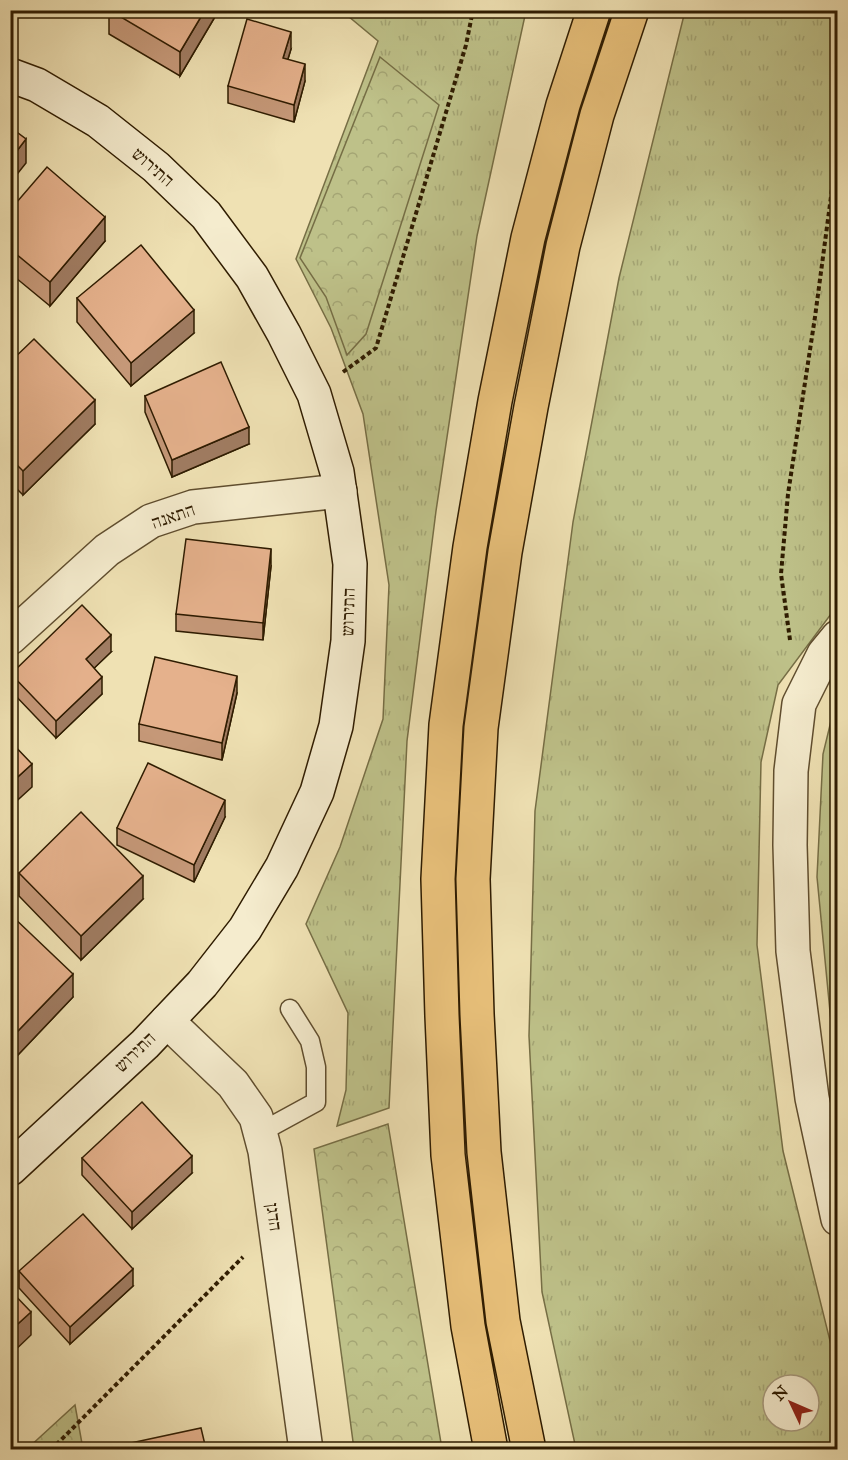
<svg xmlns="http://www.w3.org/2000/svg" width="848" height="1460" font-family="'IM FELL Great Primer','Frank Ruhl Libre',serif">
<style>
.grass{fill:url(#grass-tufts);stroke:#766e45;stroke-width:1.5;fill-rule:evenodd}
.park{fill:url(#park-crowns);stroke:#766e45;stroke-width:1.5}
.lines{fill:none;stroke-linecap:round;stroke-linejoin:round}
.lane-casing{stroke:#5f4d2e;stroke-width:21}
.street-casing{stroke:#5f4d2e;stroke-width:36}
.secondary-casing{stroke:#2f1c01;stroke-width:36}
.primary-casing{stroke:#2f1c01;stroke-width:36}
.path{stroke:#2f1c01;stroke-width:4;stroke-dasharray:4.5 3;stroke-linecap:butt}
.lane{stroke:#f5ecce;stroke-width:18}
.street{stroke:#f5ecce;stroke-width:33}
.secondary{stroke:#f5ecce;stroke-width:33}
.primary{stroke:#e8c07a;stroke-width:33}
.wall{fill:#c59878;stroke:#2f1c01;stroke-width:1.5}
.shaded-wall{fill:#a07c62;stroke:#2f1c01;stroke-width:1.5}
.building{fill:#e5b18c;stroke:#2f1c01;stroke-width:1.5}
.labels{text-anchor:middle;stroke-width:5;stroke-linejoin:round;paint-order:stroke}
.street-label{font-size:18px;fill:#2f1c01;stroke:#f5ecce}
</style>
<defs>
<pattern id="grass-tufts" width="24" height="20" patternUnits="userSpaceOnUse" patternTransform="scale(1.5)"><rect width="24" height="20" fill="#bec189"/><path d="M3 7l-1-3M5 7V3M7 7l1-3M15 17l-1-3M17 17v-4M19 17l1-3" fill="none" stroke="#a4a574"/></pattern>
<pattern id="park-crowns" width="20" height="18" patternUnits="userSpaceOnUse" patternTransform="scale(1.5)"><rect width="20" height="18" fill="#bec189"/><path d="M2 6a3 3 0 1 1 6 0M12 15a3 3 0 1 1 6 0" fill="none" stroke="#a4a574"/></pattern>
</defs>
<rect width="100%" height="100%" fill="#efe1b3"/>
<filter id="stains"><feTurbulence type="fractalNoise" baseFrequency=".00333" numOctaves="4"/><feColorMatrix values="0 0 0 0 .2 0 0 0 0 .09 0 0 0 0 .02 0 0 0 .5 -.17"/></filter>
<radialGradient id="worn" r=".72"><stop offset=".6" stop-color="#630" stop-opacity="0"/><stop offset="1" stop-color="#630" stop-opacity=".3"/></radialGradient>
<path class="grass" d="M 342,11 L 526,11 L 477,236 L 436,511 L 407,741 L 389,1108 L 337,1126 L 346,1090 L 348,1013 L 306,924 L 340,847 L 383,719 L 389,585 L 363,414 L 331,328 L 296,259 L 378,41 Z
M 685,11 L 837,11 L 838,261 L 832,263 L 838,281 L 837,606 L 778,685 L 761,762 L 757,945 L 783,1151 L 837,1369 L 837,1449 L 576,1449 L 542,1292 L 529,1036 L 535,811 L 573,522 L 619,278 ZM 773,1385 L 809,1385 L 809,1421 L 773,1421 Z
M 837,696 L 837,1084 L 817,877 L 823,754 Z"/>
<path class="park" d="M 380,57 L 439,105 L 366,334 L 347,355 L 326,297 L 300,258 Z
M 388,1124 L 442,1449 L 354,1449 L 314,1149 Z
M 75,1405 L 83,1449 L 27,1449 Z"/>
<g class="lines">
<defs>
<path id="lane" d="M 261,1132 L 316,1102 L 316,1067 L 310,1041 L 290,1009"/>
<path id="street" d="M 838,637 L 824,654 L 799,704 L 791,771 L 790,845 L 793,951 L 812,1098 L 838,1219
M 10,638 L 107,550 L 151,521 L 193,507 L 340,491
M 167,1021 L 233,1084 L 256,1117 L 265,1151 L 306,1450"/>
<path id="secondary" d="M 10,75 L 37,85 L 98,121 L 156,167 L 206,215 L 252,277 L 284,334 L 314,394 L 337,472 L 350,564 L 348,641 L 336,726 L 317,792 L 282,867 L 245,929 L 202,984 L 145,1044 L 10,1169"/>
<path id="primary" d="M 491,1450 L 468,1326 L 448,1155 L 442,1016 L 438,879 L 446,725 L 470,547 L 495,401 L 528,238 L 563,105 L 594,10
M 529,1450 L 503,1321 L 484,1152 L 477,1014 L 473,879 L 481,728 L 505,552 L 531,407 L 563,246 L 597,115 L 632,10"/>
</defs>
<use href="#lane" class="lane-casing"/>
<use href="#street" class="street-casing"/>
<use href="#secondary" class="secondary-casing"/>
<use href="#primary" class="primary-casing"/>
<path class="path" d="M 343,372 L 376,348 L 466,45 L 473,10
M 790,640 L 781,574 L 788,494 L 815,317 L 838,144
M 51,1450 L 243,1257"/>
<use href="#lane" class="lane"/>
<use href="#street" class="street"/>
<use href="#secondary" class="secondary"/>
<use href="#primary" class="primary"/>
</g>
<path class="wall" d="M 219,10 L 180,76 L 109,34 L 109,11 Z
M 291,49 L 288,59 L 305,81 L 294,122 L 228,103 L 228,86 Z
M 10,210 L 105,241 L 50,306 L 10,273 Z
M 77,298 L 194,333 L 131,386 L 77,322 Z
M 10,362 L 95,424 L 23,495 L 10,482 Z
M 145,396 L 249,444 L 172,477 L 145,412 Z
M 271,566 L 263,640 L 176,631 L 176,614 Z
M 111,652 L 94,668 L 102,694 L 56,738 L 11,691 L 11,674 Z
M 237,693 L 222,760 L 139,741 L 139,724 Z
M 225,817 L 194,882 L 117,845 L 117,828 Z
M 19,873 L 143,899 L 81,960 L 19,896 Z
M 10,914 L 73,997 L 16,1057 L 10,1052 Z
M 82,1158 L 192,1173 L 132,1229 L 82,1175 Z
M 19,1271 L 133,1286 L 70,1344 L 19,1288 Z"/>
<path class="shaded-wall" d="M 205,10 L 219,10 L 180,76 L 180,52 Z
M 291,32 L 291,49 L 283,75 L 283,58 Z
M 305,64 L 305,81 L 294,122 L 294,105 Z
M 26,139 L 26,163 L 10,183 L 10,160 Z
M 105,217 L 105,241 L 50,306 L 50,282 Z
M 194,310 L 194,333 L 131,386 L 131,363 Z
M 95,400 L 95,424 L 23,495 L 23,471 Z
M 249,427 L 249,444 L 172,477 L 172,460 Z
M 271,549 L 271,566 L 263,640 L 263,623 Z
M 111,635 L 111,652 L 86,676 L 86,659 Z
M 237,676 L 237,693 L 222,760 L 222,743 Z
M 102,677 L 102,694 L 56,738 L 56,721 Z
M 32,764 L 32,787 L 10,807 L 10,784 Z
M 225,800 L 225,817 L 194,882 L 194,865 Z
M 143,876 L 143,899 L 81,960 L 81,936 Z
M 73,974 L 73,997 L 16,1057 L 16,1033 Z
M 192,1156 L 192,1173 L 132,1229 L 132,1212 Z
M 133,1269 L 133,1286 L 70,1344 L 70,1327 Z
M 31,1312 L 31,1335 L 10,1355 L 10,1331 Z"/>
<path class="building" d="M 109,10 L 205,10 L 180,52 Z
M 247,19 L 291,32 L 283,58 L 305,64 L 294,105 L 228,86 Z
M 10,127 L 26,139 L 10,160 Z
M 47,167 L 105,217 L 50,282 L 10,249 L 10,210 Z
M 141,245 L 194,310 L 131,363 L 77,298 Z
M 34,339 L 95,400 L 23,471 L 10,458 L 10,362 Z
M 221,362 L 249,427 L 172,460 L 145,396 Z
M 186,539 L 271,549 L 263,623 L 176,614 Z
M 82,605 L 111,635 L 86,659 L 102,677 L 56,721 L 11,674 Z
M 155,657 L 237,676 L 222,743 L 139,724 Z
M 10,741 L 32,764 L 10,784 Z
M 148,763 L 225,800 L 194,865 L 117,828 Z
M 81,812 L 143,876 L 81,936 L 19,873 Z
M 10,914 L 73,974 L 16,1033 L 10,1028 Z
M 142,1102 L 192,1156 L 132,1212 L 82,1158 Z
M 83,1214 L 133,1269 L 70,1327 L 19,1271 Z
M 10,1290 L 31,1312 L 10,1331 Z
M 201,1428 L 206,1449 L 113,1449 L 112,1447 Z"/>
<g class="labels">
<g class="street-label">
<text transform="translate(153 167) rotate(41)" y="6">התירוש</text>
<text transform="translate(173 516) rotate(-19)" y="6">התאנה</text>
<text transform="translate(348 612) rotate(-88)" y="6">התירוש</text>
<text transform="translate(135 1052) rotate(-44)" y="6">התירוש</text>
<text transform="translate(274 1217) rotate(82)" y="6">הדגן</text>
</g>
</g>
<rect width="848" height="1460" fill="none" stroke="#efe1b3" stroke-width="36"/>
<rect x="12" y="12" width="824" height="1436" fill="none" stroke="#2f1c01" stroke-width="3"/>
<rect x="18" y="18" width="812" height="1424" fill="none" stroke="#2f1c01" stroke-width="1.5"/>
<g transform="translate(791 1403) rotate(314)"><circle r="28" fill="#f5ecce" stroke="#a6997c" stroke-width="1.5"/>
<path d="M0-4.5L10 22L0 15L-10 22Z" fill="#8f2418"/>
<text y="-9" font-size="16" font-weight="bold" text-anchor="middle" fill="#2f1c01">N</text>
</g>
<rect width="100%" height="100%" filter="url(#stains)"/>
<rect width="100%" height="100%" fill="url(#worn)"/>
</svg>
